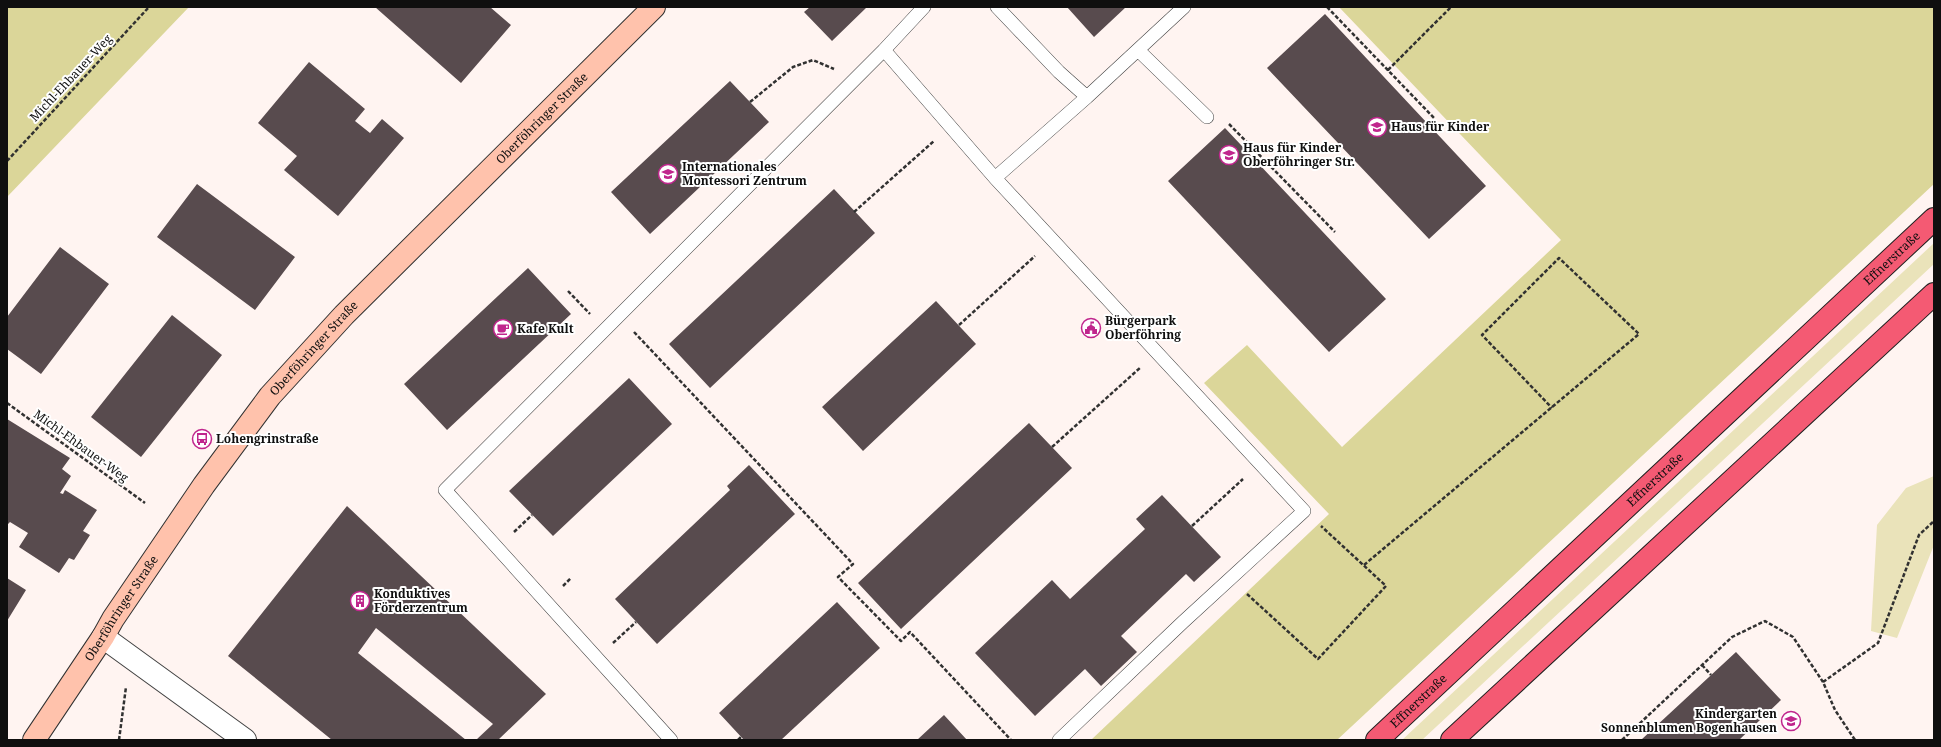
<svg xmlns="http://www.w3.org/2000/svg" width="1941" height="747" font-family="'Noto Serif',serif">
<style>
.green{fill:#eae3ba}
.forest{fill:#dbd699}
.building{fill:#584b4e}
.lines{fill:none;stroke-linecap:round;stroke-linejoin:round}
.lane-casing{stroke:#424242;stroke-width:14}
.street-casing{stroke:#424242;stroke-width:24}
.secondary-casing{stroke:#313131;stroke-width:24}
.highway-casing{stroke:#202020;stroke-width:24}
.path{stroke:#313131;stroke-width:2.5;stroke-dasharray:4 2;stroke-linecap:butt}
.lane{stroke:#fff;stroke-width:13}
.street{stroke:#fff;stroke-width:22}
.secondary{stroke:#ffc2ac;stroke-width:22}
.highway{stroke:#f45a73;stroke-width:22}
.labels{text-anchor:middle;stroke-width:4;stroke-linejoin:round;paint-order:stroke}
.street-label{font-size:12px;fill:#0f0f0f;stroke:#fff}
.poi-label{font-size:12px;font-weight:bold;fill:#0f0f0f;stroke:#fff;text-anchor:start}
</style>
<rect width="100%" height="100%" fill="#fff4f1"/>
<path class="green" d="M 1934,243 L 1934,264 L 1422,740 L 1402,740 Z
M 1934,476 L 1934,545 L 1897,638 L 1871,631 L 1877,525 L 1906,488 Z"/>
<path class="forest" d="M 7,7 L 189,7 L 7,197 Z
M 1339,7 L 1934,7 L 1934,184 L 1337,740 L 1091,740 L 1329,514 L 1204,383 L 1247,345 L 1342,447 L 1561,240 Z"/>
<path class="building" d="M 375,7 L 490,7 L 511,25 L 461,83 Z
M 810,7 L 867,7 L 832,41 L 804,12 Z
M 1067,7 L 1126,7 L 1094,37 Z
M 1325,14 L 1486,186 L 1429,239 L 1267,68 Z
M 309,62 L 365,109 L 355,121 L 370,133 L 382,119 L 404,138 L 338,216 L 284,170 L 297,156 L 258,123 Z
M 730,81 L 769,122 L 650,234 L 611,192 Z
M 1225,128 L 1386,299 L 1329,352 L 1168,181 Z
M 197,184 L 295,257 L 255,310 L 157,237 Z
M 834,189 L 875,233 L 710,388 L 669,344 Z
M 60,247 L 109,284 L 41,374 L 7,349 L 7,317 Z
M 528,268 L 571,314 L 447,430 L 404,384 Z
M 936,301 L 976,344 L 863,451 L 822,407 Z
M 172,315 L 222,355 L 141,457 L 91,417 Z
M 629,378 L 672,424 L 553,536 L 509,491 Z
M 7,419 L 70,458 L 62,469 L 71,476 L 60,493 L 63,494 L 65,490 L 97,510 L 83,531 L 90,535 L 74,560 L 69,558 L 59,573 L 19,547 L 28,533 L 10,522 L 7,525 Z
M 1029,423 L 1072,468 L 901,629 L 858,583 Z
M 749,465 L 795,514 L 657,644 L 615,599 L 730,490 L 727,486 Z
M 1162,495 L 1221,557 L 1194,582 L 1186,574 L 1121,636 L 1137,652 L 1101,686 L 1085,669 L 1035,716 L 975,653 L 1052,580 L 1070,599 L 1145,529 L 1136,519 Z
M 347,506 L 546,694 L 498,740 L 476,740 L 493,724 L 376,628 L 358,653 L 466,740 L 332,740 L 228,656 Z
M 7,578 L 26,590 L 7,621 Z
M 837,602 L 880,648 L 781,740 L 744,740 L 719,713 Z
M 1736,652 L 1781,700 L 1739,740 L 1641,740 Z
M 944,715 L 967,740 L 917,740 Z"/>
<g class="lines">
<defs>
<path id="lane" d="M 924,7 L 884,50 L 995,178 L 1087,97 L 1059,72 L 997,7
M 1138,50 L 1207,117
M 1087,97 L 1184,7
M 995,178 L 1304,511 L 1183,622 L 1059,740
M 671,740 L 445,490 L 884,50"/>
<path id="street" d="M 103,637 L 245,740"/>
<g id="secondary">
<path id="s1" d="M 34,740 L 103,637 L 113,619 L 204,485 L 270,396 L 344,315 L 654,7"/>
</g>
<g id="highway">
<path id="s2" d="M 1377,740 L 1934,219"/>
<path d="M 1452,740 L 1934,294"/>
</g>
</defs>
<use href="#lane" class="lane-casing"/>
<use href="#street" class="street-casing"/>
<use href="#secondary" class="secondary-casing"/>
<use href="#highway" class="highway-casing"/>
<path class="path" d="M 1327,7 L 1435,119
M 1388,70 L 1451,7
M 750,102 L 793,67 L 813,60 L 834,69
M 1229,124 L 1335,232
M 7,161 L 149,7
M 854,212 L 934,141
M 568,291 L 590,314
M 959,325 L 1035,256
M 634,332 L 853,564 L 838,577 L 901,641 L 910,632 L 1011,740
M 7,403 L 145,503
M 1052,447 L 1141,367
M 1192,526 L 1243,479
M 514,532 L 532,515
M 1364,565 L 1639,334 L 1559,258 L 1482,335 L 1552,408
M 563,586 L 571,578
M 1247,594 L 1318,659 L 1386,586 L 1321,526
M 613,643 L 636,622
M 1702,665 L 1711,675
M 1823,682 L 1878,643 L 1919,535 L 1934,521
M 119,740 L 126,687
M 738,740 L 741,737
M 1622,740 L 1732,637 L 1765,621 L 1793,637 L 1823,682 L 1835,710 L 1855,740"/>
<use href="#lane" class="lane"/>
<use href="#street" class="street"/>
<use href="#secondary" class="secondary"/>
<use href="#highway" class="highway"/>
</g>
<defs>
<symbol id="school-ring" viewBox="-11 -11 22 22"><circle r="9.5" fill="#fff" stroke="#c0268d" stroke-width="1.5"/><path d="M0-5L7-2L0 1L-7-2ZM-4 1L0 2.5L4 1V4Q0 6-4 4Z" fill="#c0268d"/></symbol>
<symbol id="civic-ring" viewBox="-11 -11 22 22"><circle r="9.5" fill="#fff" stroke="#c0268d" stroke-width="1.5"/><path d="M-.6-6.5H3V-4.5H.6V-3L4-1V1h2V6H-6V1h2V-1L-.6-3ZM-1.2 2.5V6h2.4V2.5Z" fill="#c0268d"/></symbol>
<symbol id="cafe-ring" viewBox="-11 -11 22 22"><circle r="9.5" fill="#fff" stroke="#c0268d" stroke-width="1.5"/><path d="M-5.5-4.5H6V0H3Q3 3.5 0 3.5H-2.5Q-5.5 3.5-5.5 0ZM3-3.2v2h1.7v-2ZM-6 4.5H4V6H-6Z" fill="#c0268d"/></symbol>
<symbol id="bus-ring" viewBox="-11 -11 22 22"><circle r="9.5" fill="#fff" stroke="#c0268d" stroke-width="1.5"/><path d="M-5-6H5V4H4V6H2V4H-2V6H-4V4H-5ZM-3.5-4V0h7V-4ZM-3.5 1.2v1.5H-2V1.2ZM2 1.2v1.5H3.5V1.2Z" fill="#c0268d"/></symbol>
<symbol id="building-ring" viewBox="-11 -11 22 22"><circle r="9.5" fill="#fff" stroke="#c0268d" stroke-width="1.5"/><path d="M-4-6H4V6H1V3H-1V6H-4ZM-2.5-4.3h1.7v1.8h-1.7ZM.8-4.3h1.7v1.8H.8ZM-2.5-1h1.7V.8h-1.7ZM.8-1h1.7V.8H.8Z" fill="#c0268d"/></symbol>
</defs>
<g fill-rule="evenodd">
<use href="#school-ring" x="1366" y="116" width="22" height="22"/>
<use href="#school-ring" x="1218" y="144" width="22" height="22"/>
<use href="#school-ring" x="657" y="163" width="22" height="22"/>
<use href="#civic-ring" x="1080" y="317" width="22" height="22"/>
<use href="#cafe-ring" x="492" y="318" width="22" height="22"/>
<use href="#bus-ring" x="191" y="428" width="22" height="22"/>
<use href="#building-ring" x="349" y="590" width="22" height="22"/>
<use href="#school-ring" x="1780" y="710" width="22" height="22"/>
</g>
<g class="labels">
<g class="street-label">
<text transform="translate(71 78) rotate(-47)" y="4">Michl-Ehbauer-Weg</text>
<text dy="4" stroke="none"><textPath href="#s1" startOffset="806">Oberföhringer Straße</textPath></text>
<text dy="4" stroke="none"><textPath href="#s2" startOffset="705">Effnerstraße</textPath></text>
<text dy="4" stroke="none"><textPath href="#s1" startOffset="482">Oberföhringer Straße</textPath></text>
<text transform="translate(81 446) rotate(36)" y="4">Michl-Ehbauer-Weg</text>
<text dy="4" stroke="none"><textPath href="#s2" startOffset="381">Effnerstraße</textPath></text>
<text dy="4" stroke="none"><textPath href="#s1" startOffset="158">Oberföhringer Straße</textPath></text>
<text dy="4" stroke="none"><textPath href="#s2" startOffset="57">Effnerstraße</textPath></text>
</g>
<g class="poi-label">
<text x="1391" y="131">Haus für Kinder</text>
<text x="1243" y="152">Haus für Kinder<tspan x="1243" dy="14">Oberföhringer Str.</tspan></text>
<text x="682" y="171">Internationales<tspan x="682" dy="14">Montessori Zentrum</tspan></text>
<text x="1105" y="325">Bürgerpark<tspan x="1105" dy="14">Oberföhring</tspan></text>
<text x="517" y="333">Kafe Kult</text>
<text x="216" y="443">Lohengrinstraße</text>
<text x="374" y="598">Konduktives<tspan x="374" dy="14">Förderzentrum</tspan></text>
<text x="1777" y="718" text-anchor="end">Kindergarten<tspan x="1777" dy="14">Sonnenblumen Bogenhausen</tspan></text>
</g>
</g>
<rect width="1941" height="747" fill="none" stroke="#0f0f0f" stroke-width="16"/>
</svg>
